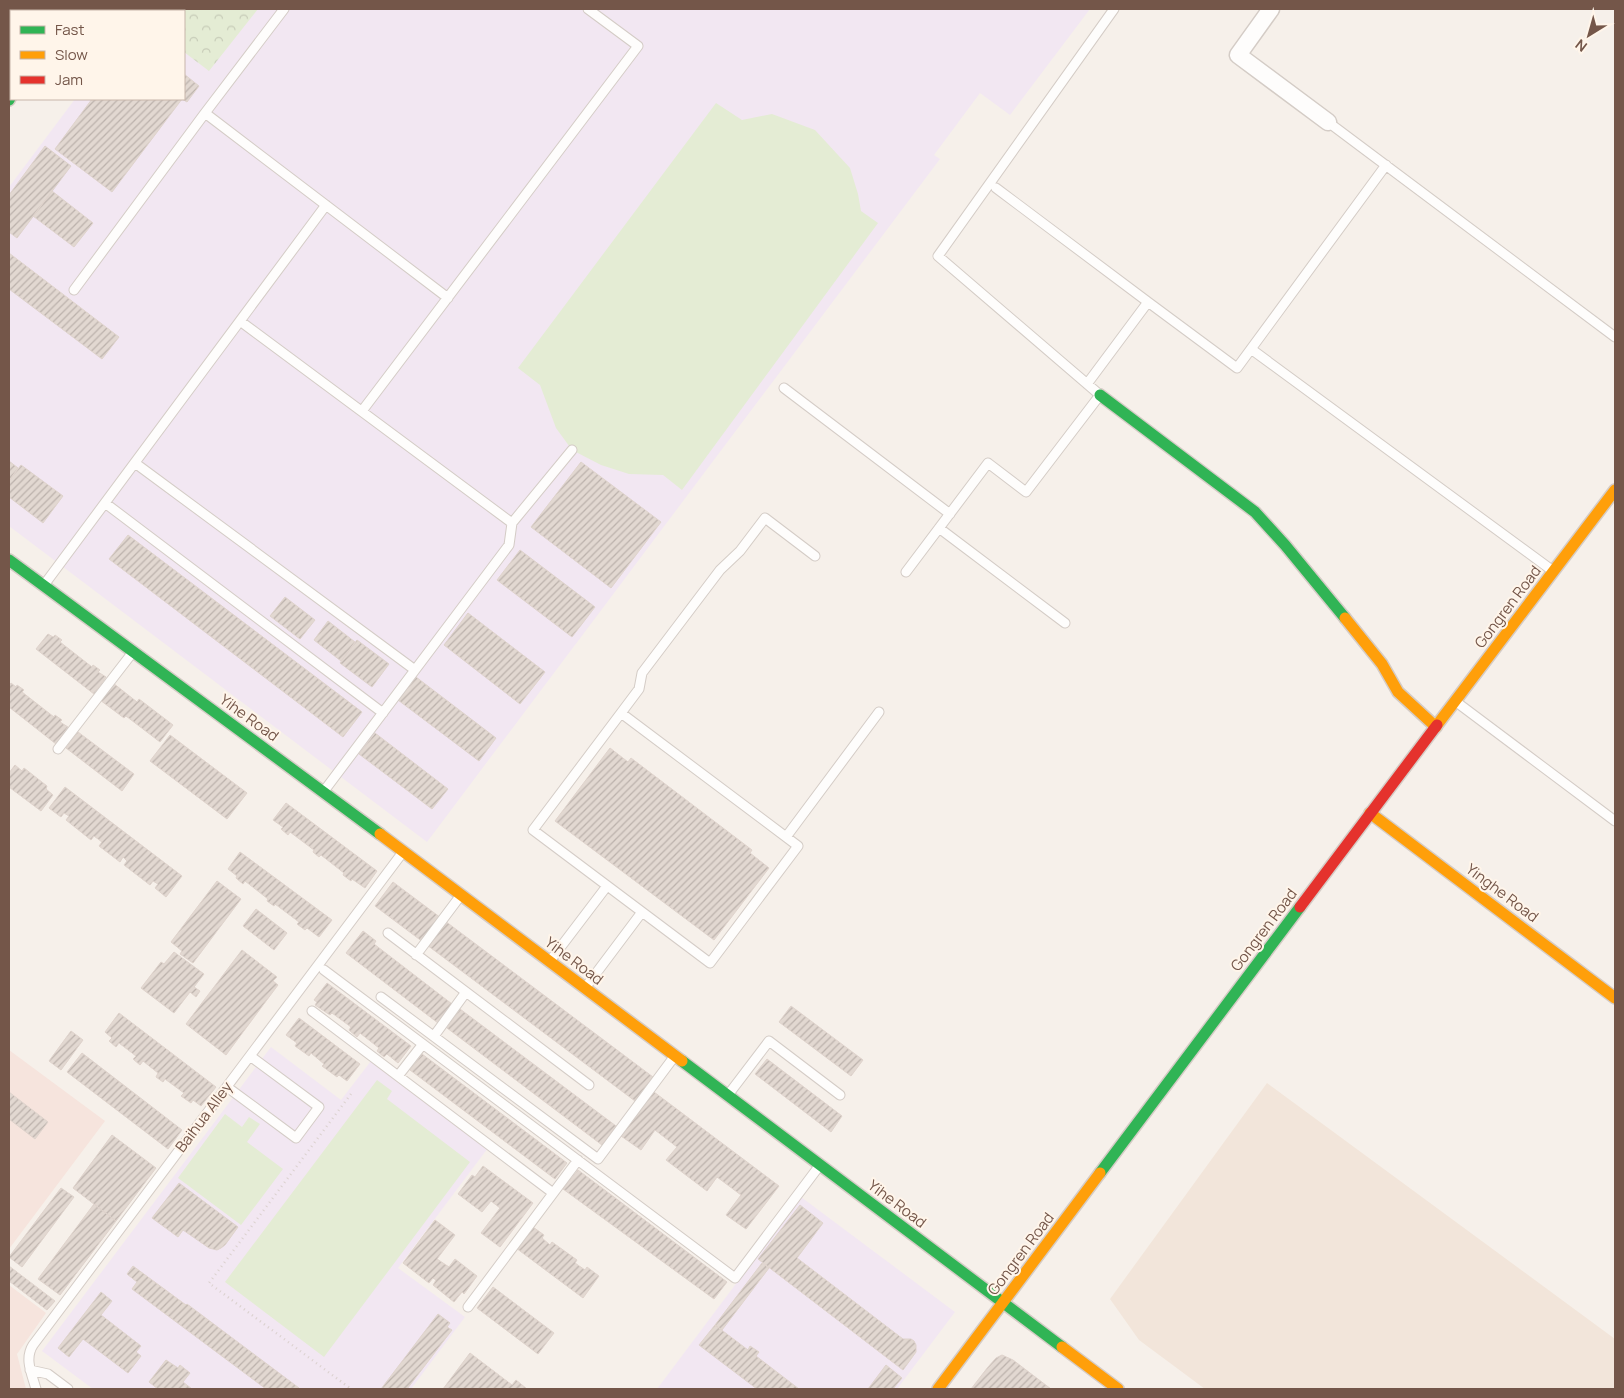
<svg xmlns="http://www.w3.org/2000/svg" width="1624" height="1398" font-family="Manrope,sans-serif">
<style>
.residential{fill:#f2e5da}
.commercial{fill:#f6e4dd}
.education{fill:#f2e7f2}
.grass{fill:#e4ecd4}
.park{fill:url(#park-crowns)}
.building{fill:url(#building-hatch);stroke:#dfd3cc}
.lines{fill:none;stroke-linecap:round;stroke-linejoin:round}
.lane-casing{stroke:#d4ccc6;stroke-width:11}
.street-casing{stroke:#d4ccc6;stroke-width:19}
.fast-casing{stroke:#d5ccc6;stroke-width:14}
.slow-casing{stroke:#d5ccc6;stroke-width:14}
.jam-casing{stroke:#d5ccc6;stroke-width:14}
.path{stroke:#dad0cd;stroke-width:2.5;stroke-dasharray:1 4;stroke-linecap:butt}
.lane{stroke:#fefdfc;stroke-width:9}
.street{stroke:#fefdfc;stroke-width:16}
.fast{stroke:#30b455;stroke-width:11}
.slow{stroke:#ff9f0a;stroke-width:11}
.jam{stroke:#e5322d;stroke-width:11}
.labels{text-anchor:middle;stroke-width:4;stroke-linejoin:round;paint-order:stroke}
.street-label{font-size:15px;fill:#745649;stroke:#fff5ea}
</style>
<defs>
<pattern id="park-crowns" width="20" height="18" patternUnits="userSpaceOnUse" patternTransform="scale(1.25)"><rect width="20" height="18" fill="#e4ecd4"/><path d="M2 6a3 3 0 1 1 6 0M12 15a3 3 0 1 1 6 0" fill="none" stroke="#c7ccb8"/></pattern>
<pattern id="building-hatch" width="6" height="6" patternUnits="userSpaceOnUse" patternTransform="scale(1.25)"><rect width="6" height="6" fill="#e2d8d1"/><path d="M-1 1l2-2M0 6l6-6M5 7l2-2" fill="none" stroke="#bcb2ac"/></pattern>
</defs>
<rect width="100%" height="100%" fill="#f6f0ea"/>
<path class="residential" d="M 1267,1083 L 1615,1339 L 1615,1389 L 1205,1389 L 1139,1340 L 1110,1299 Z"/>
<path class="commercial" d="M 9,1050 L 105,1121 L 9,1249 Z
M 9,1285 L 46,1313 L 17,1354 L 26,1389 L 9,1389 Z"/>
<path class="education" d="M 142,9 L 1090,9 L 1010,115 L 980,93 L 934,155 L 940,159 L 427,842 L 9,526 L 9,187 L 75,99 L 184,99 L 184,11 L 140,11 Z
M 271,1047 L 341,1100 L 371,1061 L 488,1148 L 398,1268 L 465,1317 L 411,1389 L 93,1389 L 42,1351 Z
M 801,1197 L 955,1312 L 897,1389 L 657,1389 Z"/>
<path class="grass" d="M 716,103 L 742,120 L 772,114 L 815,130 L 850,168 L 858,194 L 861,211 L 878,223 L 682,490 L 663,475 L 629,474 L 601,465 L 572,450 L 556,428 L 540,385 L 518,368 Z
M 377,1080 L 392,1091 L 387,1099 L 470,1162 L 324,1357 L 225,1282 Z
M 225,1114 L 242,1127 L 249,1117 L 260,1124 L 247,1142 L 283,1169 L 241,1225 L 178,1178 Z"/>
<path class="park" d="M 184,9 L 258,9 L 209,71 L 184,52 L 184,11 L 182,11 Z"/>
<path class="building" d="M 184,74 L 199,86 L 187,102 L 182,99 L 184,99 Z
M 92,99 L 182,99 L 112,192 L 55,149 Z
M 45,146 L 71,166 L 17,238 L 9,232 L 9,195 Z
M 52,191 L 93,223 L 74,247 L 33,216 Z
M 9,253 L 119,337 L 102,359 L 9,289 Z
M 9,461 L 18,468 L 9,481 Z
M 581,462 L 661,522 L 611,588 L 531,527 Z
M 21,465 L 63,496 L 43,523 L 9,497 L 9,481 Z
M 128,535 L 362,712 L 343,737 L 109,559 Z
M 520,550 L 595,607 L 572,637 L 497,580 Z
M 285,597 L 315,620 L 300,639 L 270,616 Z
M 468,613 L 545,672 L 520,704 L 444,645 Z
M 328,621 L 355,642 L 341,661 L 314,640 Z
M 48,634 L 53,637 L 55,635 L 62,640 L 60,642 L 92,667 L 93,665 L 100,670 L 98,672 L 106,677 L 94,694 L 36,649 Z
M 357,640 L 389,664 L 372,687 L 340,663 Z
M 416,677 L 496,738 L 479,761 L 398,700 Z
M 11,683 L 16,687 L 17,685 L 24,690 L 22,692 L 54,717 L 55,715 L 62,720 L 60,722 L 68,727 L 56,744 L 9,707 L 9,686 Z
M 113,683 L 137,702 L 139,699 L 173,725 L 160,742 L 126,716 L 124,718 L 100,700 Z
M 78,732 L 134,774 L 122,791 L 66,748 Z
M 375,733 L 448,789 L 432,809 L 359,754 Z
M 170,735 L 247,793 L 227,819 L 150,761 Z
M 610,748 L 628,762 L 631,758 L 752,850 L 750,853 L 769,868 L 714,940 L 555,821 Z
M 15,765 L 22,771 L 24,768 L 47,786 L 46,789 L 53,795 L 41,811 L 9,787 L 9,773 Z
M 65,787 L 182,876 L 166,897 L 155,888 L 158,884 L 153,881 L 150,885 L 124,865 L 127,861 L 123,857 L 120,862 L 99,846 L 102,842 L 94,836 L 91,840 L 66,820 L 69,816 L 64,813 L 61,817 L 49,808 Z
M 286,803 L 377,871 L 365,888 L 352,879 L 351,881 L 343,875 L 344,873 L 321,855 L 319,857 L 313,852 L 314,850 L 290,832 L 288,835 L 281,829 L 283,827 L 273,820 Z
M 240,852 L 332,920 L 319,937 L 307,928 L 305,930 L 297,924 L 299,922 L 275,904 L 274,906 L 267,901 L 268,899 L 245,881 L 243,884 L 236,878 L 237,876 L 228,869 Z
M 217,881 L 241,899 L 193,963 L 180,954 L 182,951 L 171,942 Z
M 393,882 L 653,1077 L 635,1101 L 375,906 Z
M 256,909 L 287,933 L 274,950 L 243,926 Z
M 363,931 L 376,941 L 374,944 L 452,1004 L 438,1023 L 346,953 Z
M 242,950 L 277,977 L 273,981 L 278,985 L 226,1055 L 186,1024 Z
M 174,952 L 204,974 L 194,987 L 200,991 L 196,997 L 190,992 L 174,1013 L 141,988 L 161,962 L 164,964 Z
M 327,983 L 411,1046 L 398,1063 L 387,1054 L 384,1057 L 377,1051 L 379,1048 L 360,1033 L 357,1037 L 349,1030 L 351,1027 L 332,1013 L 330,1015 L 315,1005 L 317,1002 L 314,1000 Z
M 791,1006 L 863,1060 L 851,1076 L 779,1022 Z
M 460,1009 L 616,1126 L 602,1145 L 447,1028 Z
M 119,1013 L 216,1087 L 201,1106 L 193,1100 L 191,1103 L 181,1096 L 184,1093 L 165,1079 L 163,1082 L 156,1077 L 158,1073 L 143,1061 L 140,1065 L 133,1059 L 136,1056 L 119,1043 L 116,1047 L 109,1041 L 112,1038 L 105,1032 Z
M 299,1018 L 360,1064 L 347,1081 L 339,1075 L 337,1077 L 322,1066 L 324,1064 L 311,1053 L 309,1056 L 295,1046 L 297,1043 L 286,1035 Z
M 71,1031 L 83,1040 L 61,1070 L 49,1061 Z
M 82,1053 L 182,1130 L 168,1149 L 67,1072 Z
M 422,1054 L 567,1163 L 555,1179 L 410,1070 Z
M 767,1059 L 842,1116 L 831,1132 L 755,1074 Z
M 9,1092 L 48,1122 L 35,1139 L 9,1119 Z
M 654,1092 L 779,1186 L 746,1229 L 726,1215 L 741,1195 L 717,1177 L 707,1191 L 666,1160 L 677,1147 L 655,1130 L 641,1150 L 621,1136 Z
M 112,1135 L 156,1168 L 116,1221 L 73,1188 Z
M 483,1166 L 533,1203 L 500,1247 L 481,1233 L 500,1208 L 491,1201 L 482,1212 L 458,1194 L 472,1175 L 475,1177 Z
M 578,1170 L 727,1282 L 714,1299 L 563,1189 Z
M 179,1183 L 238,1227 L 225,1245 L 221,1248 L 217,1250 L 209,1248 L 183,1230 L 178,1237 L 152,1218 Z
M 61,1188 L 74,1197 L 22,1267 L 9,1257 Z
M 94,1204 L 116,1221 L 60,1295 L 38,1279 Z
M 800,1205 L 823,1223 L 797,1258 L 903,1339 L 911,1339 L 914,1341 L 916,1345 L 916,1352 L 903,1370 L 758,1259 Z
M 435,1220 L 455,1235 L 437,1259 L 449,1267 L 455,1259 L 477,1276 L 464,1294 L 462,1292 L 454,1302 L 433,1285 L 436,1280 L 433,1278 L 429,1283 L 403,1263 Z
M 533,1227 L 544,1235 L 542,1238 L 550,1245 L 552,1242 L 577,1260 L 575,1263 L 585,1270 L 587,1267 L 599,1276 L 583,1298 L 516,1248 Z
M 762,1263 L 769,1268 L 722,1330 L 715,1325 Z
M 9,1266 L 55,1301 L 47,1310 L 9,1281 Z
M 133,1266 L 186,1305 L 187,1304 L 299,1388 L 266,1389 L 132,1289 L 137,1282 L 127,1274 Z
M 493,1287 L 554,1333 L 538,1354 L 477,1308 Z
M 101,1292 L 112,1301 L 101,1315 L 141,1346 L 136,1352 L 141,1356 L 128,1373 L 83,1339 L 69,1357 L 58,1348 Z
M 438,1314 L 450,1323 L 447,1327 L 452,1330 L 407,1389 L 381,1389 Z
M 715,1325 L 748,1350 L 750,1346 L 759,1352 L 756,1356 L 799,1389 L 757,1389 L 699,1345 Z
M 470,1353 L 512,1385 L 516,1380 L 527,1389 L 443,1389 Z
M 1002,1355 L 1013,1360 L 1051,1389 L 1006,1389 L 1004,1388 L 1003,1389 L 971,1389 L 988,1367 L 996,1358 Z
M 166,1360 L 178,1368 L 180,1365 L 190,1373 L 183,1382 L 192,1389 L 158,1389 L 149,1382 Z
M 886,1365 L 902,1378 L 893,1389 L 868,1389 Z"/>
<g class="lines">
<defs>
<path id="lane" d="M 284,9 L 205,113 L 448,298
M 1328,122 L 1615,337
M 996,188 L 1148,302 L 1087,384
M 74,290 L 205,113
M 1148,302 L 1237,368 L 1386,165
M 240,321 L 512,523
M 1251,349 L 1553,571
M 784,388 L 950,514
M 362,411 L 638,46 L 588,9
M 135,463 L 415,670
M 105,503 L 383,713
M 939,528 L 1065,623
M 906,572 L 988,463 L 1026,492 L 1100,395 L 938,256 L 1114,9
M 44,585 L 326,205
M 1455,701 L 1615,821
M 621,713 L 798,846 L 710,963 L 533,830 Z
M 621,713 L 639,689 L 642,673 L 720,570 L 740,551 L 765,518 L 815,556
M 58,749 L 133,652
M 324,791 L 509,545 L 512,523 L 572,450
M 786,837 L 879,712
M 388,933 L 589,1085
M 416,955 L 461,895
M 550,961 L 607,886
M 324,970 L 735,1278 L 820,1165
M 585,988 L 642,912
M 381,997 L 598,1159 L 674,1057
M 312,1011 L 553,1193
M 434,1036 L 466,992
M 398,1076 L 423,1044
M 227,1087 L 296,1138 L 319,1107 L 250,1056
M 728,1095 L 769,1041 L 840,1095
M 468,1307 L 578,1160
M 30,1370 L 48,1374 L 68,1389
M 36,1389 C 32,1374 24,1359 33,1345 L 403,852"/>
<path id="street" d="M 1271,9 L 1238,55 L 1328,122"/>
<path id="fast" d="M 35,11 L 37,9
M 75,11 L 77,9
M 9,100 L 11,96
M 1100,395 L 1255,512 L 1285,545 L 1345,618
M 9,560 L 380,834
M 682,1061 L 1062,1347
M 1100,1173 L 1300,907"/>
<path id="slow" d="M 1345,618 L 1382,664 L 1398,692 L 1436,727
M 1437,725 L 1615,490
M 1370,813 L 1615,998
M 380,834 L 682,1061
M 1062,1347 L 1118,1389
M 938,1389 L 1100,1173"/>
<path id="jam" d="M 9,46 L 11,43
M 1300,907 L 1437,725"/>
</defs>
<use href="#lane" class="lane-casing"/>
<use href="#street" class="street-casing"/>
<use href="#fast" class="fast-casing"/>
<use href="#slow" class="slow-casing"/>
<use href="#jam" class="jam-casing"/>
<path class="path" d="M 351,1094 L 209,1283 L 351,1389"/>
<use href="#lane" class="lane"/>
<use href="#street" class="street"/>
<use href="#fast" class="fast"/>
<use href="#slow" class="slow"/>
<use href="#jam" class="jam"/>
</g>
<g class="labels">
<g class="street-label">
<text transform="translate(1508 607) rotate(-53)" y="5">Gongren Road</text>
<text transform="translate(249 718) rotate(36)" y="5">Yihe Road</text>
<text transform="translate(1502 893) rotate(37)" y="5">Yinghe Road</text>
<text transform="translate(1264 930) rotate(-53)" y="5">Gongren Road</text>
<text transform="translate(574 961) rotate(37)" y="5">Yihe Road</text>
<text transform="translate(204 1117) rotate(-53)" y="5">Baihua Alley</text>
<text transform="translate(897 1204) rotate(37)" y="5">Yihe Road</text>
<text transform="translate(1021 1254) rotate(-53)" y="5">Gongren Road</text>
</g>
</g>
<rect width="1624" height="1398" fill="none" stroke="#745649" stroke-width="20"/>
<rect x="10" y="10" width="175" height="90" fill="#fff5ea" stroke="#c7b5aa"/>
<rect x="20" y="26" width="25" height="8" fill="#30b455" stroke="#c7b5aa"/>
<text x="55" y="35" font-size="15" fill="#745649">Fast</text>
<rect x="20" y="51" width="25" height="8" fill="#ff9f0a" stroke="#c7b5aa"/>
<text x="55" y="60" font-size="15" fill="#745649">Slow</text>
<rect x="20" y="76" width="25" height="8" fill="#e5322d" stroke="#c7b5aa"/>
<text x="55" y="85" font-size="15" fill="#745649">Jam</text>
<g transform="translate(1589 35) rotate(217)" stroke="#fff5ea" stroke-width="4" paint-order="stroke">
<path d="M0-4L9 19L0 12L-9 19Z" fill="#745649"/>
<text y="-8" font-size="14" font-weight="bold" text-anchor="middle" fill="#745649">N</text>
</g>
</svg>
